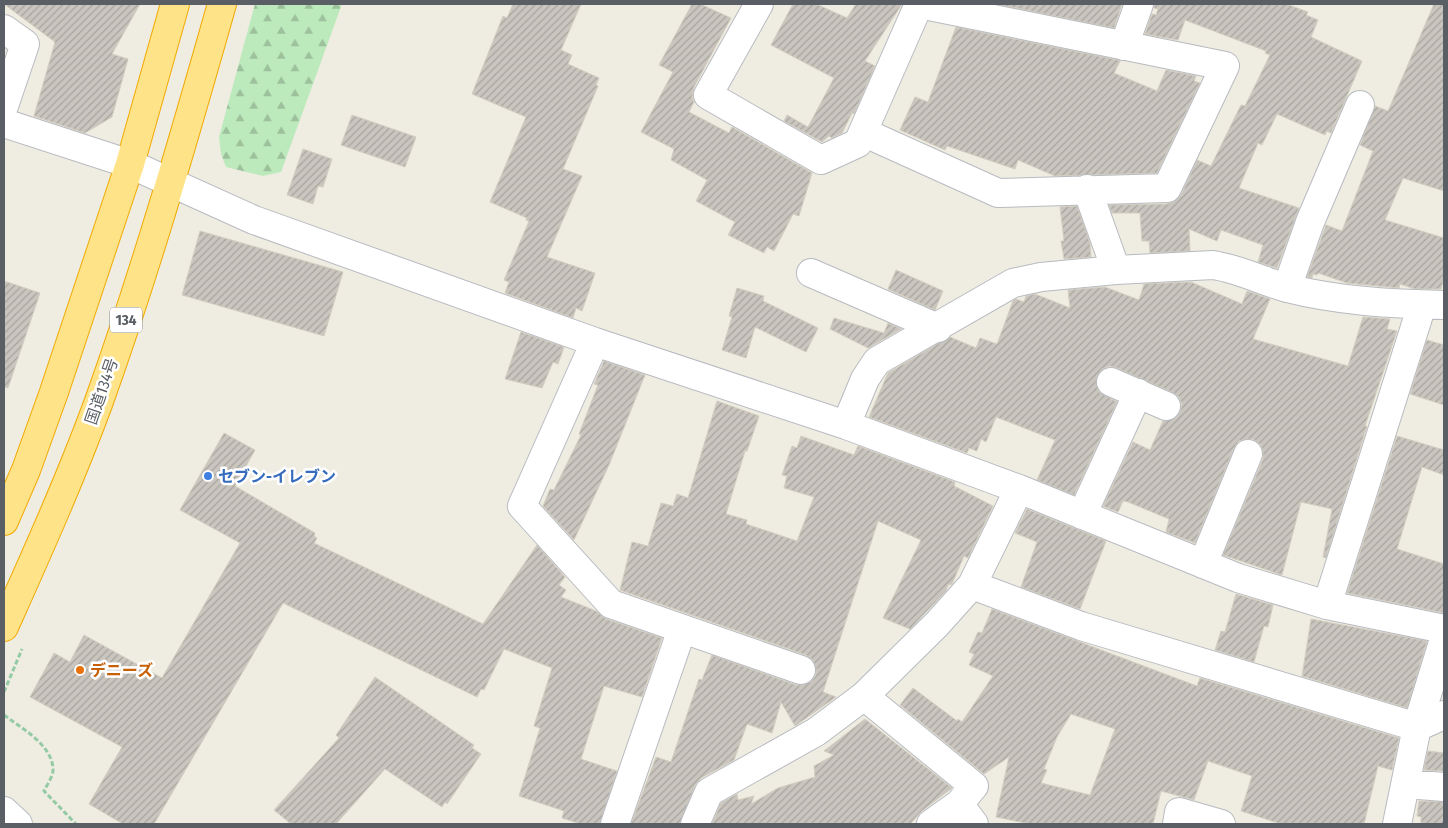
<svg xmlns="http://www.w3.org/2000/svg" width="1448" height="828" font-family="'Fira Sans Condensed','Noto Sans JP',sans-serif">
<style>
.forest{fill:url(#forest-firs)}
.building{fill:url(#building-hatch);stroke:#d4cec0;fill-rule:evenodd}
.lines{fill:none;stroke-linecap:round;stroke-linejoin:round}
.minor-casing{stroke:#b7bbc0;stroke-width:30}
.highway-casing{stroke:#f1a900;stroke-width:30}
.path{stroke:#94cba5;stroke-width:3;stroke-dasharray:5 2.5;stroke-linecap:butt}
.minor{stroke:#fff;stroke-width:28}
.highway{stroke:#ffe389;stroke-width:28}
.shop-dot{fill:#3f7fe0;stroke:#fff;stroke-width:2}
.food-dot{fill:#e8710a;stroke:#fff;stroke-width:2}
.labels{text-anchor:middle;stroke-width:5;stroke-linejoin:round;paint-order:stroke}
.shield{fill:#fff;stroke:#8c8f93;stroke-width:1}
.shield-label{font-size:15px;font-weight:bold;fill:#5a5f65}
.street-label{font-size:16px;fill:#5a5f65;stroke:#fff}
.shop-label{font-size:16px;font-weight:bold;fill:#366cbe;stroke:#fff;text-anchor:start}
.food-label{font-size:16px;font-weight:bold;fill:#c56008;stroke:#fff;text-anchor:start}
</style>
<defs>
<pattern id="forest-firs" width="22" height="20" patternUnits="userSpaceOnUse" patternTransform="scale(1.25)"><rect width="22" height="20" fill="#bceabc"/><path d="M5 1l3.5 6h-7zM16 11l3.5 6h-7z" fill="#9cc19c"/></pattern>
<pattern id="building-hatch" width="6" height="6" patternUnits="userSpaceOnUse" patternTransform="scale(1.25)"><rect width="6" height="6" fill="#cac6bf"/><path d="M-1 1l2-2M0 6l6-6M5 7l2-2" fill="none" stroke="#a7a49f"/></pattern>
</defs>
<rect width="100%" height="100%" fill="#efece2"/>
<path class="forest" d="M 255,4 L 342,4 L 281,172 L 263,176 L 226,167 L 221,154 L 219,137 Z"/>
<path class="building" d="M 4,4 L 140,4 L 112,54 L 128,59 L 112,117 L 85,133 L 34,116 L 55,42 Z
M 513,4 L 581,4 L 561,50 L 572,55 L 568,64 L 599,78 L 596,85 L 598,86 L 563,169 L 582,176 L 547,257 L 595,273 L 582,311 L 576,308 L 573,318 L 505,293 L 509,282 L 504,280 L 529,221 L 526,220 L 527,218 L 490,202 L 526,117 L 472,94 L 503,16 L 507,18 Z
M 692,4 L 700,4 L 731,18 L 694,87 L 692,97 L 694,102 L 689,112 L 729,133 L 732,127 L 812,173 L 799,216 L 793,214 L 774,251 L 767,247 L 764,253 L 728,235 L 735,222 L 696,201 L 707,180 L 671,160 L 674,149 L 641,132 L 673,72 L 659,65 Z
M 793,4 L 816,4 L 847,18 L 856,4 L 902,4 L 865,61 L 875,66 L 854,114 L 852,113 L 842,133 L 832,138 L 829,136 L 822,142 L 784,121 L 787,115 L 808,127 L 834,78 L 771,45 Z
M 996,4 L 1122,4 L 1114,28 Z
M 1154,4 L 1286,4 L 1308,12 L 1306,15 L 1318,20 L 1311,37 L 1362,61 L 1331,133 L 1327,131 L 1325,135 L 1277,114 L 1262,145 L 1258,143 L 1239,188 L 1299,208 L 1277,268 L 1258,262 L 1263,245 L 1221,230 L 1217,241 L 1189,229 L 1190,251 L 1150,253 L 1149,241 L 1142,241 L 1140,213 L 1112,213 L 1109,205 L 1167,204 L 1175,201 L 1181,195 L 1197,160 L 1211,166 L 1241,105 L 1245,106 L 1270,55 L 1265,53 L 1266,51 L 1185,20 L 1178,40 L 1145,34 L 1152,14 L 1156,15 L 1158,9 L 1154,8 Z
M 1434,4 L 1444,4 L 1444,191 L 1403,178 L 1385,220 L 1444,238 L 1444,278 L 1441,289 L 1415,289 L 1400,284 L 1399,288 L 1347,283 L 1318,273 L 1317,275 L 1313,274 L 1312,278 L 1307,277 L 1326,225 L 1342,231 L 1373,151 L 1360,145 L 1375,106 L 1388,111 Z
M 956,27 L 1118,60 L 1120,61 L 1114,73 L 1157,91 L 1166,70 L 1196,76 L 1194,81 L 1200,83 L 1157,173 L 1055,176 L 1018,160 L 1015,169 L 947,146 L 945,150 L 900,130 L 915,97 L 928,102 Z
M 352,115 L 416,137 L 405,167 L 341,145 Z
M 303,149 L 332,159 L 323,187 L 318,186 L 313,204 L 287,195 Z
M 1077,206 L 1090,243 L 1091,257 L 1064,259 L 1061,241 L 1064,241 L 1060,207 Z
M 200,231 L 343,272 L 324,336 L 182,295 Z
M 896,270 L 943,291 L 935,310 L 888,289 Z
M 4,281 L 40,293 L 8,388 L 4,387 Z
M 1191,282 L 1242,304 L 1247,291 L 1270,299 L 1253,339 L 1348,366 L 1363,317 L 1390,319 L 1387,329 L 1397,331 L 1365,426 L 1367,426 L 1326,558 L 1323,557 L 1332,509 L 1301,502 L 1282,575 L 1223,555 L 1263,459 L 1263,452 L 1261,445 L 1253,439 L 1246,439 L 1239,441 L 1234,448 L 1195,543 L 1166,532 L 1169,519 L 1128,502 L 1123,501 L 1118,512 L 1103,506 L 1133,442 L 1150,450 L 1163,421 L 1176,418 L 1180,412 L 1182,405 L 1179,397 L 1172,392 L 1117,368 L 1110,366 L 1102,369 L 1097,376 L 1096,384 L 1099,392 L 1117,402 L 1074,495 L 1037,480 L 1055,440 L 996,417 L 986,442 L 981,439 L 977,451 L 969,448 L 967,453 L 869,417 L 888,373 L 939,343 L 950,337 L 976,348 L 980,338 L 997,344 L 1013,301 L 1016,299 L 1024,302 L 1026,296 L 1035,294 L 1070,308 L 1068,290 L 1105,287 L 1139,300 L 1144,284 Z
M 737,288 L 764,296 L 763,301 L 818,328 L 806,352 L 755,327 L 746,358 L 722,350 L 732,317 L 729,316 Z
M 834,318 L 884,333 L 888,323 L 901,329 L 868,348 L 830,329 Z
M 521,332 L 564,347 L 558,364 L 553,362 L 542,388 L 505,379 Z
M 1427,340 L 1444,345 L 1444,405 L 1410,394 Z
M 604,361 L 645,375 L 609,465 L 574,540 L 543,506 L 550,489 L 554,490 L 581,435 L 579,434 L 598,385 L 594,384 Z
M 717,401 L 759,416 L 747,451 L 745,451 L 726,514 L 747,520 L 746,524 L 797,541 L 814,497 L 784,488 L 787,476 L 782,475 L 792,446 L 797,448 L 801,436 L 854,455 L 858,446 L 955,482 L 954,486 L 993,506 L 968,558 L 964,556 L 952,584 L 948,585 L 946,591 L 910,629 L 883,618 L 921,540 L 878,521 L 823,692 L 836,697 L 795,726 L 781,702 L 772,733 L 747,724 L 734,760 L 701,778 L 695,785 L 680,824 L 631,824 L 656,757 L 671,762 L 699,679 L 702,680 L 712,655 L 796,685 L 803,685 L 811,682 L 816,675 L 816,668 L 813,660 L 806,655 L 620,590 L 632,542 L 648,546 L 661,503 L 673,506 L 677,494 L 688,498 Z
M 224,433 L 255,450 L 235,486 L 315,533 L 314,536 L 317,538 L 314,543 L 483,624 L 537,545 L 565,577 L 559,585 L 566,590 L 561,597 L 596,611 L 606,619 L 662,638 L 642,697 L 604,686 L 581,759 L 617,771 L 600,824 L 581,824 L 562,818 L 564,811 L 519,796 L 540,728 L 534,726 L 552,668 L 504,649 L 484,690 L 481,689 L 477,697 L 283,603 L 154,824 L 123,824 L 89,804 L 122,747 L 30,697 L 54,653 L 70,662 L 84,635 L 162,678 L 240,543 L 180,510 Z
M 1397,436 L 1444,450 L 1444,475 L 1422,467 L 1397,549 L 1444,564 L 1444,613 L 1347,593 Z
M 1027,509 L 1106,541 L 1080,609 L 1021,587 L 1037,542 L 1015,533 Z
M 1236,594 L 1273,605 L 1268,627 L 1264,626 L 1254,662 L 1215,650 L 1221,631 L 1225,632 Z
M 992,609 L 1197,686 L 1200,678 L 1399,738 L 1392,770 L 1378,766 L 1364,824 L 1281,824 L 1241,811 L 1252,776 L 1208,761 L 1194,800 L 1161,791 L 1153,824 L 1030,824 L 996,817 L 1009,757 L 984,774 L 900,705 L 913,688 L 957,721 L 958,719 L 962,722 L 993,676 L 969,665 L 974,654 L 969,652 L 978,632 L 982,633 ZM 1071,714 L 1115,729 L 1090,795 L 1041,783 L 1047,770 L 1044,769 L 1057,737 Z
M 1311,619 L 1427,641 L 1407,708 L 1302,676 Z
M 375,677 L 474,745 L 472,748 L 481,754 L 447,804 L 445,802 L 442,807 L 385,769 L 336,824 L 291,824 L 274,810 L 339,738 L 336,735 Z
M 865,719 L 952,788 L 922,811 L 910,824 L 712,824 L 721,803 L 737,794 L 738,800 L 754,796 L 751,804 L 778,788 L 815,777 L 814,766 L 834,755 L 824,751 Z
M 1428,751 L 1444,753 L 1444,771 L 1424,770 Z
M 1419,801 L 1444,802 L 1444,824 L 1421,824 L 1421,817 L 1417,816 Z"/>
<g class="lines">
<defs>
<path id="minor" d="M 759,4 L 708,95 L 821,160 L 858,143 L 919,4
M 4,29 L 25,44 L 4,106
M 1124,46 L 1139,4
M 4,123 L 130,164 L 254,220 L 595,342 L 846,425 L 1019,489 L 1238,578 L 1327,605 L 1444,629
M 863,132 L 998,193 L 1167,188 L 1225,66 L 919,4
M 1087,189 L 1116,270
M 811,273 L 938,328
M 1287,288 L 1310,222 L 1360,105
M 595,342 L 522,506 L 611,604 L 801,670
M 1111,382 L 1166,406
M 846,425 L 865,379 L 877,361 L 1013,283 L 1041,277 L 1116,270 L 1213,265 C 1239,269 1262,281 1287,288 C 1338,301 1392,304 1444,305
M 1082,515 L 1138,393
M 1203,564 L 1248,454
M 972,585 L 1081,626 L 1417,727 L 1444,715
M 1327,605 L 1422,305
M 864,696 L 974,786 L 959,804 L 931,824
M 1406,784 L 1444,787
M 959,804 L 974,824
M 4,811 L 18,824
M 615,824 L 682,629
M 695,824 L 709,792 L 816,732 L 864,696 L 937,624 L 972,585 L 1019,489
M 1177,824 L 1179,812 L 1221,824
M 1397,824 L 1417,727 L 1444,639"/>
<path id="highway" d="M 4,521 L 26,470 L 54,392 L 130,164 L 175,4
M 4,627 C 37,553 70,480 98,404 C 145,273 184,138 222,4"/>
</defs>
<use href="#minor" class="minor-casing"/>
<use href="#highway" class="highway-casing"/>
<path class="path" d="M 4,692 L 22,649
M 4,715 C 21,728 53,745 53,770 C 53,776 47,785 44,791 L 76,824"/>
<use href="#minor" class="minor"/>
<use href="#highway" class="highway"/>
</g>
<circle class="shop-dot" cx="208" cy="476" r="5"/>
<circle class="food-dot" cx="80" cy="670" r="5"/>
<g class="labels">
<rect class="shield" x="110" y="307.5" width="32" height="25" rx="4"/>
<g class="shield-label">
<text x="126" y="325">134</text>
</g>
<g class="street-label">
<text transform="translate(101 391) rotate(-71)" y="6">国道134号</text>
</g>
<g class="shop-label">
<text x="218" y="482">セブン-イレブン</text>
</g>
<g class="food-label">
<text x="90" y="676">デニーズ</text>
</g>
</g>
<rect width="1448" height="828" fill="none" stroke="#5a5f65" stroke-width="10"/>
</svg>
